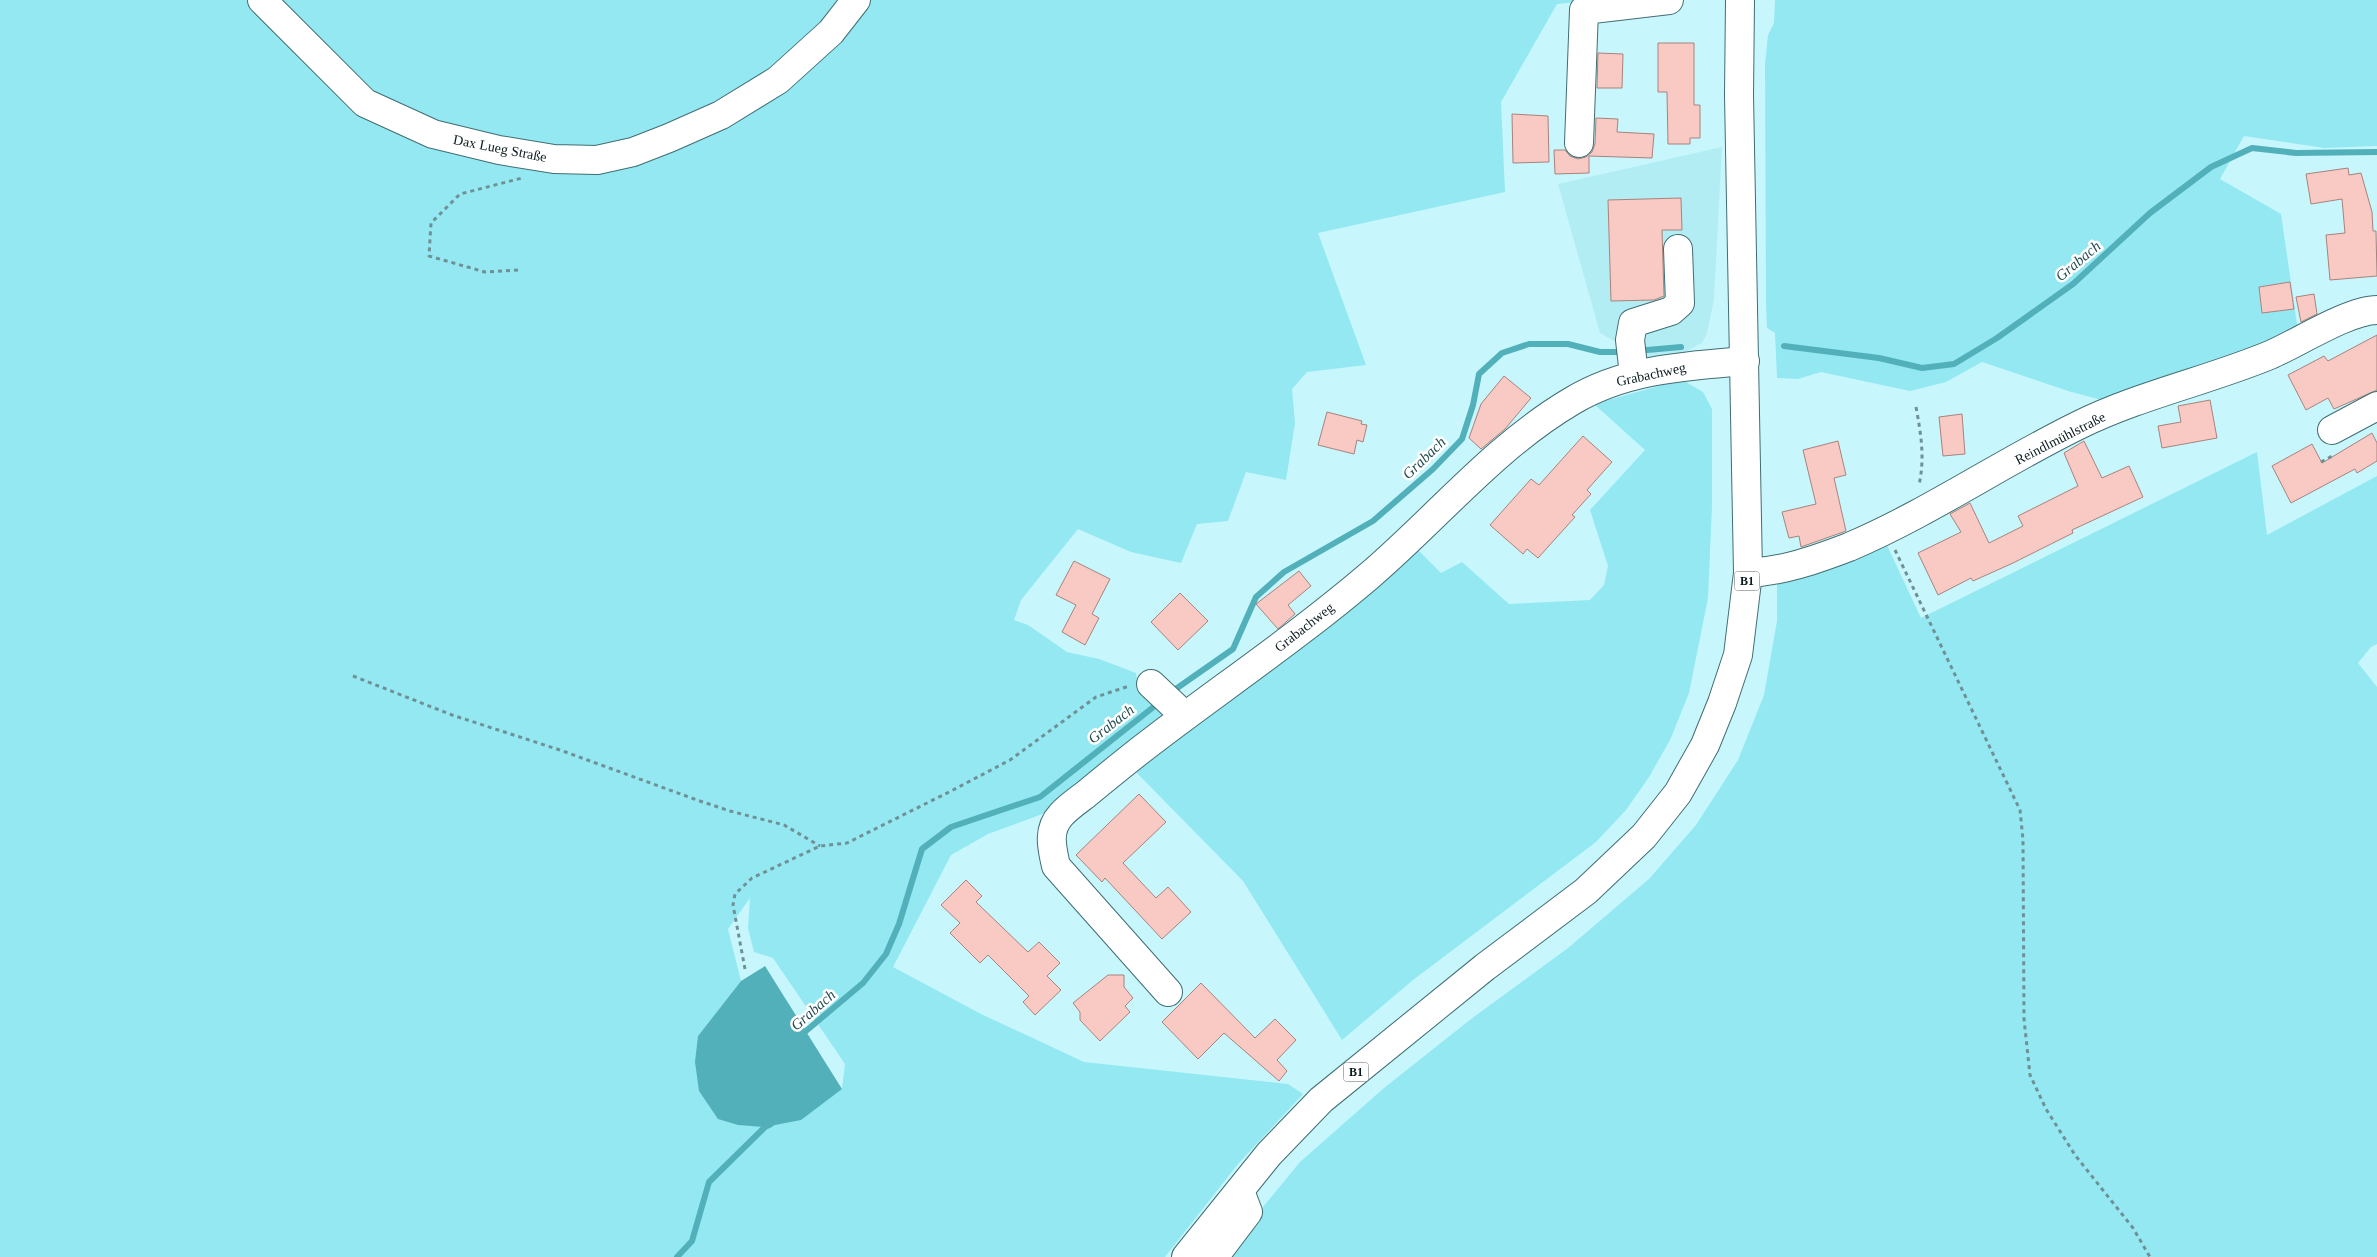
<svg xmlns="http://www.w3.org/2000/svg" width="2377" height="1257" font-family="Georgia,serif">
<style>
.built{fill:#b2edf4}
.green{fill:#93e8f2;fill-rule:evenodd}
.water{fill:#52b0ba}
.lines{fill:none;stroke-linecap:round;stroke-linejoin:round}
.stream{stroke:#52b0ba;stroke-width:6}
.building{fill:#f8cac3;stroke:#a9827c}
.minor-casing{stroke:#416d72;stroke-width:30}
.major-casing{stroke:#416d72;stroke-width:30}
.path{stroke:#6f9196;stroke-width:3;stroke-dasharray:4 4;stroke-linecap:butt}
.minor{stroke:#fff;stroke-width:28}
.major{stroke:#fff;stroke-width:28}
.labels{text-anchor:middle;stroke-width:5;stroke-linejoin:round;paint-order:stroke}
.shield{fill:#fff;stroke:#535f62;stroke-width:1}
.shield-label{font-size:12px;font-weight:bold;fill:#091b1e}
.street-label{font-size:14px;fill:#091b1e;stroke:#fff}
.water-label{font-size:15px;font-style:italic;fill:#244e53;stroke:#fff}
</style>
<rect width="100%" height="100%" fill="#c7f7fd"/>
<path class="built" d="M 1722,147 L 1714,299 L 1707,333 L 1702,343 L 1679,355 L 1623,367 L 1616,342 L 1600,333 L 1558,184 Z"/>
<path class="green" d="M 0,0 L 1597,0 L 1557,4 L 1501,102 L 1505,192 L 1318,233 L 1366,365 L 1307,372 L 1292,389 L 1295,423 L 1286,480 L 1246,472 L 1228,521 L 1197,524 L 1181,563 L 1131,552 L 1078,529 L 1021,600 L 1014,620 L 1028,625 L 1067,652 L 1099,659 L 1136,673 L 1139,692 L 1151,698 L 1180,732 L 1414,546 L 1441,573 L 1462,562 L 1509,604 L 1590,600 L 1604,585 L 1608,566 L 1590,510 L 1645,450 L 1594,404 L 1666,384 L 1686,382 L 1703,392 L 1712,409 L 1712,506 L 1708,598 L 1689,693 L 1670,740 L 1649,777 L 1626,810 L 1596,842 L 1413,980 L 1342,1040 L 1243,881 L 1131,767 L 1053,810 L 988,834 L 951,855 L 893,967 L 981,1014 L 1084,1062 L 1288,1084 L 1303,1094 L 1238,1164 L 1165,1257 L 0,1257 ZM 750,898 L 748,928 L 754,952 L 773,958 L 845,1064 L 842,1089 L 698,1036 L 741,981 L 728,929 Z
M 1775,0 L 2377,0 L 2377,146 L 2324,148 L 2244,136 L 2220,179 L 2281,214 L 2298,331 L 2113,403 L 2068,391 L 1982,362 L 1946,382 L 1910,391 L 1821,372 L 1798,379 L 1777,378 L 1775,333 L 1767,328 L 1766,303 L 1765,64 L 1768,35 L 1774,23 Z
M 2257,452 L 2267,535 L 2377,476 L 2377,644 L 2371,647 L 2358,663 L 2377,687 L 2377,1257 L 1222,1257 L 1300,1162 L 1384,1088 L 1471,1019 L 1568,948 L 1649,879 L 1696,825 L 1738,760 L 1764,695 L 1777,621 L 1777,584 L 1885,541 L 1921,618 Z"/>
<path class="water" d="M 765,966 L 842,1089 L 801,1120 L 765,1127 L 738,1125 L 718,1119 L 699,1091 L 695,1062 L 698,1036 L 741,981 Z"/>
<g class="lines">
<path class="stream" d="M 1784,346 L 1879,358 L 1922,368 L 1954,364 L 1997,338 L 2073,284 L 2150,213 L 2211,167 L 2252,148 L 2296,153 L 2377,152
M 1636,351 L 1681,347
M 1170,693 L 1233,649 L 1256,597 L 1284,572 L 1373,521 L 1433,469 L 1462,439 L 1473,405 L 1479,374 L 1502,353 L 1529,344 L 1568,344 L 1600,352 L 1624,352
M 800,1036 L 863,983 L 886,954 L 899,924 L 922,849 L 951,827 L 1040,797 L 1161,701
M 677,1257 L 692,1241 L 709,1182 L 765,1127 L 771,1124"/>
</g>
<path class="building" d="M 1658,43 L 1694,43 L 1694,105 L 1700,105 L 1700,138 L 1690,138 L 1690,144 L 1668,144 L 1667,92 L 1658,92 Z
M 1598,53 L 1623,54 L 1622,88 L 1597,88 Z
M 1512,114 L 1548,116 L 1549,162 L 1513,163 Z
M 1596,118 L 1618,119 L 1617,132 L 1654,134 L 1652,158 L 1589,156 L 1589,173 L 1555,174 L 1554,150 L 1565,150 L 1570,156 L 1578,159 L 1586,157 L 1592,152 L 1595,144 Z
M 2348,168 L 2349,175 L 2361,173 L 2372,212 L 2373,231 L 2376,231 L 2377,276 L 2330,280 L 2326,235 L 2345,233 L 2342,199 L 2311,204 L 2306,174 Z
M 1681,198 L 1682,230 L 1662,230 L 1664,296 L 1654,300 L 1611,301 L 1608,200 Z
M 2290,282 L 2294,309 L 2262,313 L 2259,287 Z
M 2314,294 L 2317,314 L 2301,322 L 2296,297 Z
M 2377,335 L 2377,390 L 2334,409 L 2328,398 L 2306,410 L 2288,375 L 2324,356 L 2328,361 Z
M 1504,376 L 1531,398 L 1505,429 L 1481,449 L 1469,438 L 1481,404 Z
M 2210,400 L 2217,438 L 2162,448 L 2158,426 L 2181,422 L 2178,406 Z
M 1327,412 L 1362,421 L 1361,424 L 1367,425 L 1363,442 L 1357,440 L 1354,454 L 1318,445 Z
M 1962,414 L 1965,454 L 1943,456 L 1939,417 Z
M 2372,433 L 2377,443 L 2377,461 L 2357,473 L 2355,469 L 2291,503 L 2272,466 L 2312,444 L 2322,463 Z
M 1583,436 L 1612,462 L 1587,490 L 1591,494 L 1572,515 L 1575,517 L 1538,558 L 1527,549 L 1523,554 L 1490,525 L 1531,479 L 1539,485 Z
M 1838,441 L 1846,475 L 1834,478 L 1846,531 L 1801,547 L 1799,536 L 1789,538 L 1782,512 L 1816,504 L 1803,450 Z
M 2084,441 L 2102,478 L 2129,466 L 2143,497 L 2072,530 L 2073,533 L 2013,563 L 1973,581 L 1971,578 L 1938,595 L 1918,553 L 1961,532 L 1950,514 L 1970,503 L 1989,543 L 2023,526 L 2018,516 L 2078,486 L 2064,453 Z
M 1074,561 L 1110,579 L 1092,614 L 1099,618 L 1085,645 L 1062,632 L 1076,605 L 1056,595 Z
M 1299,571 L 1311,586 L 1288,605 L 1295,614 L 1278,629 L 1256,604 Z
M 1180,593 L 1208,621 L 1178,650 L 1151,622 Z
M 1139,794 L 1166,822 L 1123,863 L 1156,898 L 1168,887 L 1191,912 L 1162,939 L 1105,878 L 1102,882 L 1076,855 Z
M 966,880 L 982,896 L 976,902 L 1028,952 L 1039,942 L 1060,963 L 1047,976 L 1061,990 L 1035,1015 L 1023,1002 L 1029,996 L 988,955 L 980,963 L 950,933 L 960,923 L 941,905 Z
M 1108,975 L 1124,975 L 1124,987 L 1133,998 L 1125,1006 L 1130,1012 L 1100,1041 L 1080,1020 L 1080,1012 L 1073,1003 Z
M 1201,983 L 1255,1038 L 1275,1019 L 1296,1040 L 1277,1060 L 1287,1071 L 1279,1081 L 1224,1033 L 1198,1059 L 1162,1022 Z"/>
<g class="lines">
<defs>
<path id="minor" d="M 262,0 L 365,103 L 433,134 L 499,150 L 554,159 L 597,160 L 633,152 L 669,138 L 721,115 L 778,80 L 831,32 L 856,0
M 1579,143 L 1584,10 L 1669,0
M 1634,375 L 1630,340 L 1633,323 L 1671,311 L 1680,303 L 1678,249
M 2332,430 L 2377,406
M 1748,573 C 1784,571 1815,560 1849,547 C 1929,513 2001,463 2079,425 C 2140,395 2207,381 2270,355 C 2298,343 2349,310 2377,310
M 1151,684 L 1185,716
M 1168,992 L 1056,866 C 1052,848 1047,830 1061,815 C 1067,808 1077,801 1085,795 C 1108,776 1131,757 1155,739 C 1226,685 1301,634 1369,576 C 1437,518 1494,447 1572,401 C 1625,369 1686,366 1745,361
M 1214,1257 L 1248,1212 L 1240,1191"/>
<path id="major" d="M 1186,1257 L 1269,1154 L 1321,1100 L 1485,967 L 1586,891 L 1644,836 L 1678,793 L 1705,745 L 1722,703 L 1738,655 L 1748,573 L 1739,95 L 1740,0"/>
</defs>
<use href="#minor" class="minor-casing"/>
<use href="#major" class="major-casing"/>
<path class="path" d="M 518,270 L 485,272 L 429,256 L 431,223 L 460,194 L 522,178
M 1916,407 C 1921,434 1925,458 1919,485
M 2321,462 L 2334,455
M 1895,550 L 2020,810 L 2023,840 L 2024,1019 L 2030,1075 L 2046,1109 L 2075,1155 L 2133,1228 L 2150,1257
M 353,676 L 452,715 L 560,750 L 697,800 L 730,811 L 784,825 L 820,846
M 745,969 L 733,905 L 735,894 L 752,878 L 820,846 L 847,843 L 953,790 L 1010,760 L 1096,697 L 1129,686"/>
<use href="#minor" class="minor"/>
<use href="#major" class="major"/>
</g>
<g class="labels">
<g class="shield">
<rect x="1734.5" y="571.5" width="25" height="19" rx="4"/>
<rect x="1343.5" y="1062.5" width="25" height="19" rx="4"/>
</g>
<g class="shield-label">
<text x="1747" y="585">B1</text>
<text x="1356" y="1076">B1</text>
</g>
<g class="street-label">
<text transform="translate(500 148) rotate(11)" y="5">Dax Lueg Straße</text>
<text transform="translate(1651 374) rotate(-12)" y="5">Grabachweg</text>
<text transform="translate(2060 438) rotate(-27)" y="5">Reindlmühlstraße</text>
<text transform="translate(1304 627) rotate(-38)" y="5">Grabachweg</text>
</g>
<g class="water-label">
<text transform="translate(2078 261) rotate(-40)" y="5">Grabach</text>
<text transform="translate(1424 458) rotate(-44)" y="5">Grabach</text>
<text transform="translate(1111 724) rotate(-38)" y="5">Grabach</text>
<text transform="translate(813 1010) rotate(-41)" y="5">Grabach</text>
</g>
</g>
</svg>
